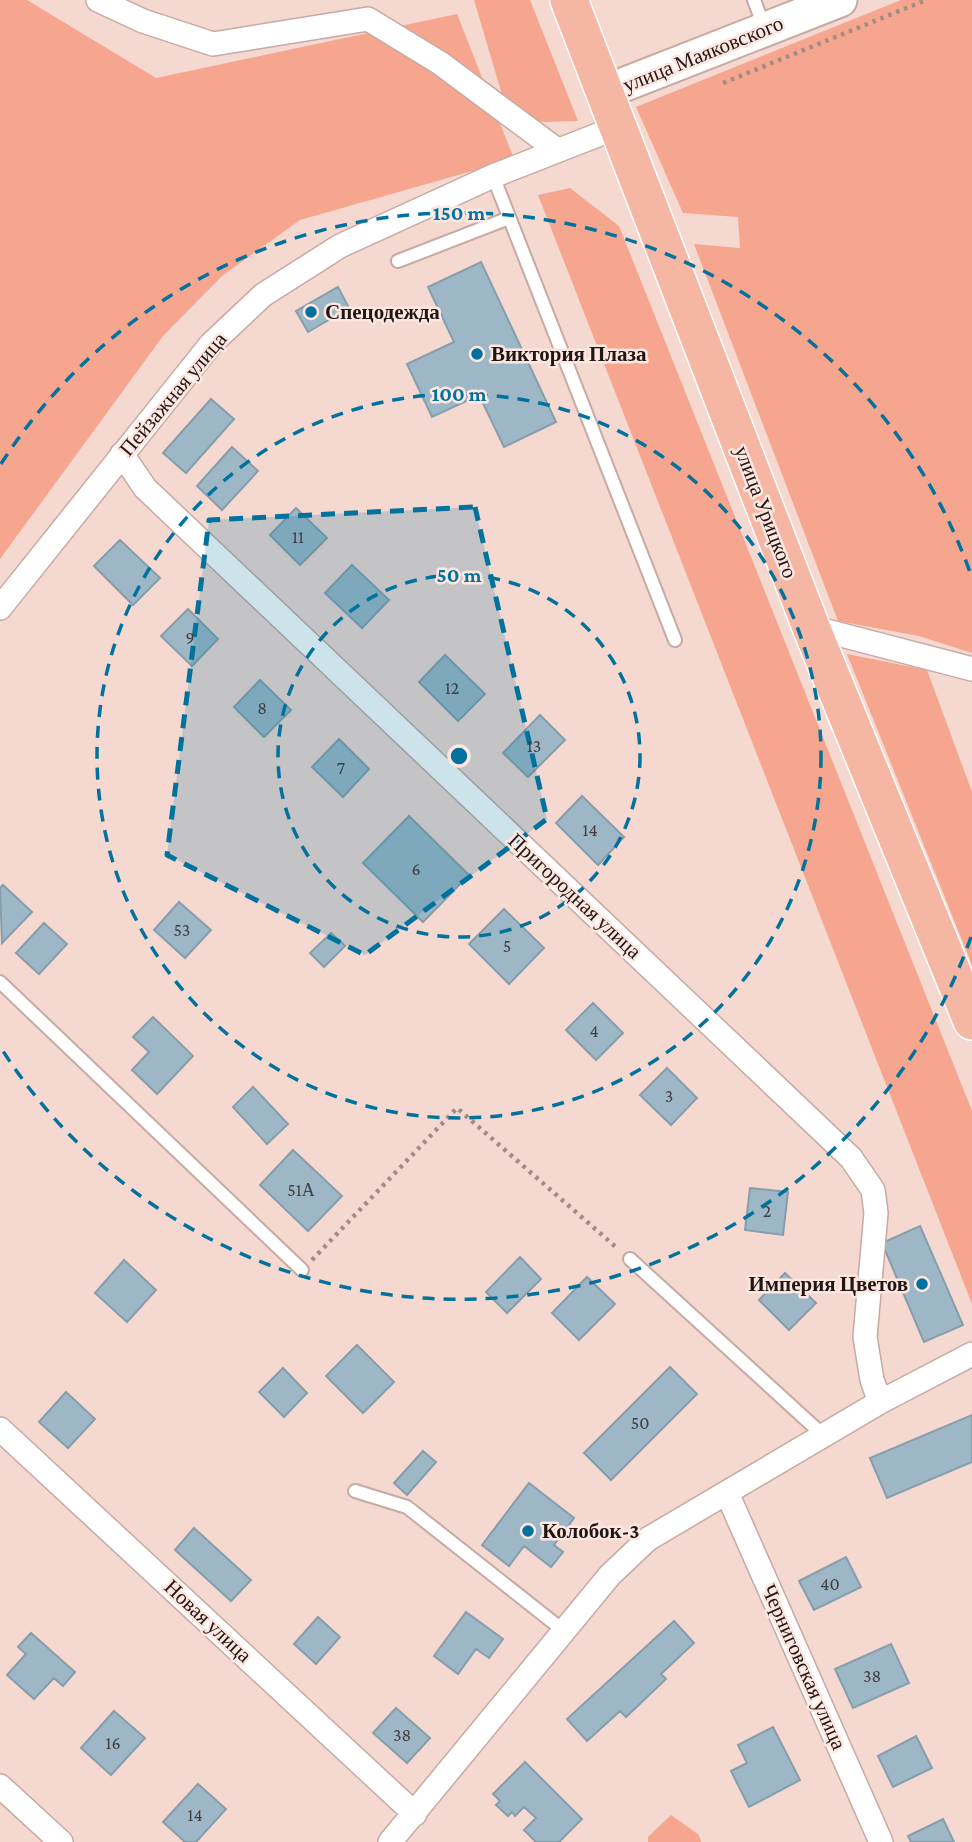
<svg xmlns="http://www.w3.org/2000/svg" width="972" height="1842" font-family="'Crimson Pro',serif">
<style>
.green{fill:#f6a58f}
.building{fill:#9eb7c6;stroke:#869eac;stroke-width:2}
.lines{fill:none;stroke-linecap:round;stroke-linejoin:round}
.lane-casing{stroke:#c6aaa3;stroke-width:16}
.street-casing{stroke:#c6aaa3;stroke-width:26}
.secondary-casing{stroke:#c6aaa3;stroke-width:37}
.primary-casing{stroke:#fff;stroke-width:40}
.path{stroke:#a28c86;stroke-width:4.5;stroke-dasharray:3.5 5;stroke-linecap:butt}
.lane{stroke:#fff;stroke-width:12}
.street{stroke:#fff;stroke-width:23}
.secondary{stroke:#fff;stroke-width:33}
.primary{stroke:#f5b6a4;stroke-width:37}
.marked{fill:#01729d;fill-opacity:0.2;stroke:#01729d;stroke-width:5;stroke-dasharray:14 9;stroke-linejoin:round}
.ring{fill:none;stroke:#01729d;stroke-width:3.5;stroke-dasharray:12 9}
.poi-dot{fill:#01729d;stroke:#fee7e0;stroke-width:2.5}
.labels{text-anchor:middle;stroke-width:5;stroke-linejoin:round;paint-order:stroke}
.number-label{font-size:18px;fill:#403e40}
.street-label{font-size:21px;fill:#201613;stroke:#fee7e0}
.poi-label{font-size:21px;font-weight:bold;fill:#201613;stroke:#fee7e0;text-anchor:start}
.centre{fill:#01729d;stroke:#fee7e0;stroke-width:3.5}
.ring-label{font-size:21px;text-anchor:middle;font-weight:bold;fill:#01729d;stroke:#fee7e0;stroke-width:5;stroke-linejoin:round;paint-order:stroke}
</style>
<rect width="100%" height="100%" fill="#f5d8d0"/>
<path class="green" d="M 0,0 L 27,0 L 156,78 L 457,14 L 514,159 L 300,220 L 222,276 L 163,336 L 0,559 Z
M 474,0 L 530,0 L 578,121 L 541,122 L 503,98 Z
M 901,0 L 972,0 L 972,653 L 919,636 L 838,621 L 694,244 L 740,248 L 738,217 L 683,213 L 636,107 Z
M 570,188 L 619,226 L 972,1111 L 972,1304 L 538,195 Z
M 847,654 L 927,670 L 972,792 L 972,965 Z
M 671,1815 L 699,1835 L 701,1842 L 648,1842 L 648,1837 Z"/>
<path class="building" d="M 481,262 L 556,422 L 504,447 L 479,395 L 432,417 L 407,364 L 454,342 L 428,287 Z
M 338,287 L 349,308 L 308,332 L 296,311 Z
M 211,399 L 234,419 L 186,473 L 163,453 Z
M 232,447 L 258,471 L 222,510 L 197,486 Z
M 296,508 L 327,538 L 300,565 L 270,535 Z
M 120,540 L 160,578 L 133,605 L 94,566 Z
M 352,565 L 389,600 L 362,628 L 325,593 Z
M 188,609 L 218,639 L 192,666 L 161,636 Z
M 445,655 L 485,694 L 458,721 L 419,682 Z
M 260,680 L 291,710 L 264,737 L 234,707 Z
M 540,715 L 565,740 L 528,777 L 503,753 Z
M 339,739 L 369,769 L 343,797 L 312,767 Z
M 582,796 L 624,837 L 598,865 L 556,823 Z
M 409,816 L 469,875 L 423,922 L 363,863 Z
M 3,885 L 32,912 L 2,943 L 0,888 Z
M 179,902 L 211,930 L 185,958 L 154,930 Z
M 504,909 L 544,948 L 509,984 L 469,944 Z
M 44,923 L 67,944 L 39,974 L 16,953 Z
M 331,933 L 345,946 L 324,967 L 310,953 Z
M 593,1003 L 623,1033 L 596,1060 L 566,1030 Z
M 153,1017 L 193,1056 L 157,1094 L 132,1070 L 149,1052 L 133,1037 Z
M 667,1068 L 697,1098 L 671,1125 L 640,1095 Z
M 253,1087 L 288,1124 L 267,1144 L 233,1107 Z
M 293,1150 L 342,1196 L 308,1231 L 260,1185 Z
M 750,1188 L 788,1192 L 783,1235 L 745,1230 Z
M 920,1226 L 963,1325 L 924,1342 L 882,1243 Z
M 520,1257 L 541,1279 L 507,1313 L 486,1292 Z
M 124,1260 L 156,1290 L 127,1322 L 95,1293 Z
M 785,1273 L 816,1303 L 789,1330 L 759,1300 Z
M 587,1277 L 615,1304 L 579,1340 L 552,1313 Z
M 357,1345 L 394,1382 L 363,1413 L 326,1376 Z
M 670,1367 L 697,1394 L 611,1480 L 584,1453 Z
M 283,1368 L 307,1393 L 284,1417 L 259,1392 Z
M 66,1392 L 95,1419 L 68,1448 L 39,1422 Z
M 972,1415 L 972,1462 L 887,1498 L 870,1458 Z
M 423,1451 L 436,1462 L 407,1495 L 394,1483 Z
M 529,1483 L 574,1518 L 554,1545 L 563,1552 L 551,1567 L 524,1546 L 509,1566 L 482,1545 Z
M 194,1528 L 251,1580 L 231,1601 L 175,1550 Z
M 846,1557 L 861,1587 L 814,1610 L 799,1581 Z
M 466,1612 L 503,1639 L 489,1658 L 476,1649 L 458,1674 L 434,1656 Z
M 318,1617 L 340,1637 L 316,1664 L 294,1644 Z
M 674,1621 L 694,1643 L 661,1674 L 666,1679 L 626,1717 L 620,1711 L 587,1741 L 567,1719 Z
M 31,1633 L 75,1672 L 63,1686 L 54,1678 L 34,1699 L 7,1675 L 26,1654 L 18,1647 Z
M 891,1644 L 909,1683 L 853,1708 L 835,1669 Z
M 396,1708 L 430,1738 L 407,1763 L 373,1733 Z
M 114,1711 L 145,1738 L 111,1775 L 81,1748 Z
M 773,1727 L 800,1780 L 749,1807 L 731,1771 L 747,1763 L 738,1745 Z
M 916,1736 L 932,1768 L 893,1787 L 878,1756 Z
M 525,1762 L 582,1819 L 559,1842 L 536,1842 L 524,1830 L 536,1818 L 524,1807 L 515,1816 L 512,1812 L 508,1816 L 496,1805 L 500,1801 L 493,1794 Z
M 198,1784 L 226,1809 L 196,1842 L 185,1842 L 163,1822 Z
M 943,1819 L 954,1842 L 911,1842 L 908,1836 Z"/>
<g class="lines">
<defs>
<path id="lane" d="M 754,0 L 765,29
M 493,176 L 675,640
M 398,261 L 509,218
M 0,982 L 302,1270
M 630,1259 L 823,1435
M 355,1491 L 407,1507 L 564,1631"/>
<path id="street" d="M 98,0 L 143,21 L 213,44 L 368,19 L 440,63 L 557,150
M 122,454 L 145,488 L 851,1158 L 873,1190 L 876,1213 L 865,1337 L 872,1380 L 880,1402
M 0,608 L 211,344 L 263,295 L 340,246 L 493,176 L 618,127
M 811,627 L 972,669
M 0,1429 L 415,1814
M 727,1493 L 881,1842
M 0,1786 L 61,1842
M 390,1842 L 610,1575 L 648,1539 L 880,1402 L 972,1354"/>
<path id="secondary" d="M 605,92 L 840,0"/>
<path id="primary" d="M 569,0 L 811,627 L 972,1021"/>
</defs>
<use href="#lane" class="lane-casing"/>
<use href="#street" class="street-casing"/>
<use href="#secondary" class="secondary-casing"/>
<use href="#primary" class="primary-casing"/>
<path class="path" d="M 723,83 L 926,0
M 312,1260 L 457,1108 L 617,1248"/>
<use href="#lane" class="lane"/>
<use href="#street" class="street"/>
<use href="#secondary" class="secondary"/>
<use href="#primary" class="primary"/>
</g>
<path class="marked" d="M 475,507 L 547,819 L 365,955 L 167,855 L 209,520 Z"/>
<g class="ring">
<circle cx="459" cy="756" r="181"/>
<circle cx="459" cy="756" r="362"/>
<path d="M971 937A543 543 0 0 1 1 1048M1 464A543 543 0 0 1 971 575"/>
</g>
<g class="poi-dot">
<circle cx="311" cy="312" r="7"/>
<circle cx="477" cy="354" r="7"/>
<circle cx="922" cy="1284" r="7"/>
<circle cx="528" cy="1531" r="7"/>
</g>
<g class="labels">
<g class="number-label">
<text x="298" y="543">11</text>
<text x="190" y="644">9</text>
<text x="452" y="694">12</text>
<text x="262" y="714">8</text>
<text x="534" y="752">13</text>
<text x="341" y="774">7</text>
<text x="590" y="836">14</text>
<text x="416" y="875">6</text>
<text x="182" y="936">53</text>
<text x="507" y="952">5</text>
<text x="594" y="1037">4</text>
<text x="669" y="1102">3</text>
<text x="301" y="1196">51А</text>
<text x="767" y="1217">2</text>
<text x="640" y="1429">50</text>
<text x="830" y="1590">40</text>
<text x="872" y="1682">38</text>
<text x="402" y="1741">38</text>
<text x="113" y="1749">16</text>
<text x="195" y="1821">14</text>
</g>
<g class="street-label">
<text transform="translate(703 54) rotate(-22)" y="7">улица Маяковского</text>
<text transform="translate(173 394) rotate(-50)" y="7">Пейзажная улица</text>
<text transform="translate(766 512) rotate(69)" y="7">улица Урицкого</text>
<text transform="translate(575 896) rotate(43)" y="7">Пригородная улица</text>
<text transform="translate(208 1621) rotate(43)" y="7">Новая улица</text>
<text transform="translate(804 1667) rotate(66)" y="7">Черниговская улица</text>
</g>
<g class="poi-label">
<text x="325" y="319">Спецодежда</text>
<text x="491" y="361">Виктория Плаза</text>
<text x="908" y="1291" text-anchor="end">Империя Цветов</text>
<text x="542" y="1538">Колобок-3</text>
</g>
</g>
<circle cx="459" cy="756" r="10" class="centre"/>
<g class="ring-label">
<text x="459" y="220">150 m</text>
<text x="459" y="401">100 m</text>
<text x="459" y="582">50 m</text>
</g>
</svg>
